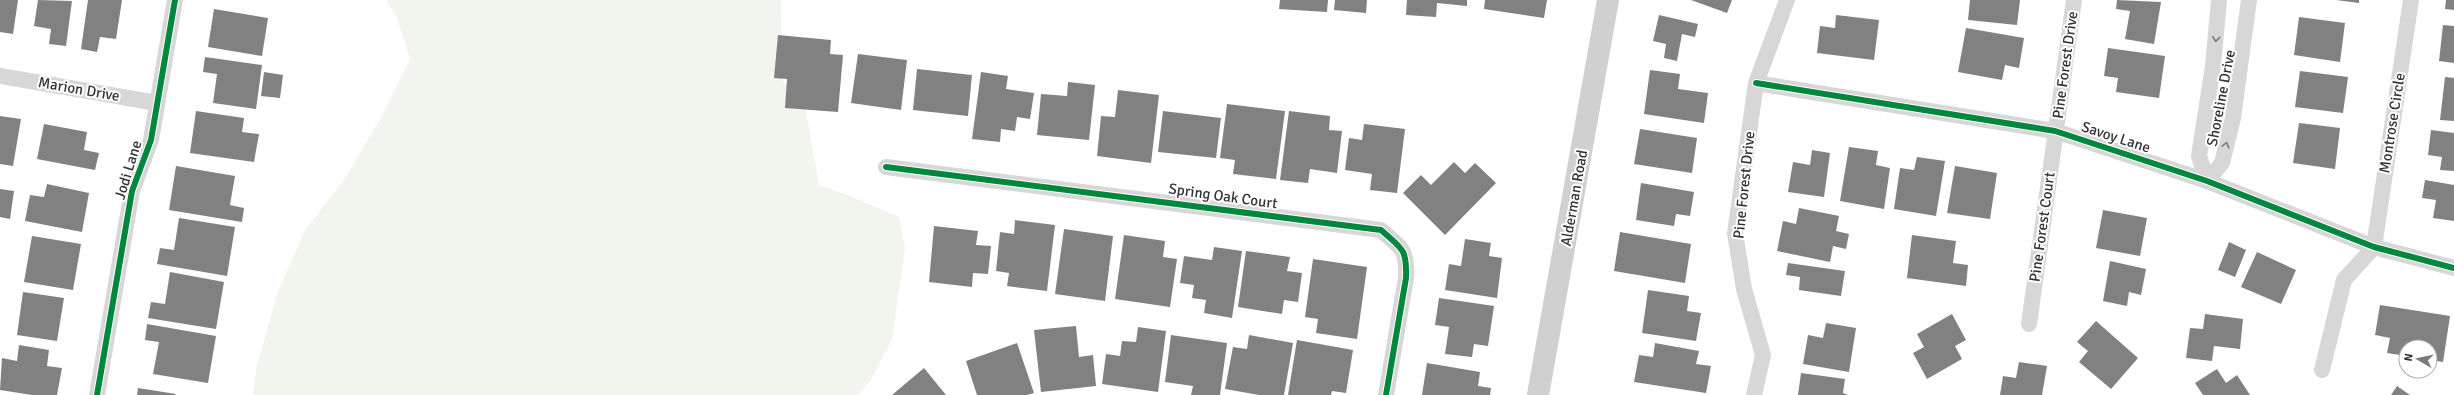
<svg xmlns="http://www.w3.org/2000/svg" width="2454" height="395" font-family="Signika,sans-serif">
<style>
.green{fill:#f1f5ed}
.building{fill:#818181}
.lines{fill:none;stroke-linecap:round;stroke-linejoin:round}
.street{stroke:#d7d7d7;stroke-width:16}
.secondary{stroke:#d0d0d0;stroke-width:22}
.cycleway-casing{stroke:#fff;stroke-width:8}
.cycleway{stroke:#00873e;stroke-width:6}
.oneway{stroke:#7d7d7d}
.labels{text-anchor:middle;stroke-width:4;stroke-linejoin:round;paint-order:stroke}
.street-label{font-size:15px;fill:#333;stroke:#fff}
</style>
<rect width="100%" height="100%" fill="#fff"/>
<path class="green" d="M 386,0 L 781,0 L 782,79 L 806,111 L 819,185 L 850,196 L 899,217 L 905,248 L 892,339 L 871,380 L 858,395 L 253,395 L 256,370 L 277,294 L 305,230 L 346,177 L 383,114 L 410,59 L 397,18 Z"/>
<path class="building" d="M 0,0 L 18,0 L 13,34 L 0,32 Z
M 38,0 L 72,1 L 66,46 L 49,44 L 51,29 L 34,26 Z
M 88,0 L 122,0 L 116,39 L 100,37 L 97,52 L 81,49 Z
M 1280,0 L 1328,0 L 1327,12 L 1279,9 Z
M 1335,0 L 1367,0 L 1366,13 L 1334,10 Z
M 1407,0 L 1467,0 L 1467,6 L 1437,3 L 1436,17 L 1406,15 Z
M 1485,0 L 1547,0 L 1544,18 L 1484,9 Z
M 1691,0 L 1732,0 L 1727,13 Z
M 1970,0 L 2020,0 L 2017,25 L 1968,20 Z
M 2117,0 L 2161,2 L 2154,44 L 2125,39 L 2130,11 L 2116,9 Z
M 2336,0 L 2359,0 L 2359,3 Z
M 2446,0 L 2454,0 L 2454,10 L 2445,9 Z
M 214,9 L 268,18 L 262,56 L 208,47 Z
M 1659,15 L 1698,24 L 1695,37 L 1682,34 L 1677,61 L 1664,58 L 1666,44 L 1653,41 Z
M 1836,15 L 1879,20 L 1874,60 L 1817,53 L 1820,26 L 1835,28 Z
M 2299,17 L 2345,23 L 2340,62 L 2294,55 Z
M 2443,25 L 2454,26 L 2454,63 L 2439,61 Z
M 1966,28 L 2024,38 L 2019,68 L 2005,65 L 2002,80 L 1958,72 Z
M 778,35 L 831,40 L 830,54 L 843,55 L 838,112 L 785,108 L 787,79 L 774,78 Z
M 2108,48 L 2165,56 L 2159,98 L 2116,92 L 2118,78 L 2104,76 Z
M 858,54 L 907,60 L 901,110 L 851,103 Z
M 205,57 L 262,65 L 256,109 L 213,103 L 217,74 L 203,72 Z
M 917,69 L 972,75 L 968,116 L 913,110 Z
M 1650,70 L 1680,74 L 1678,89 L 1708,93 L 1704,123 L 1644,114 Z
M 2300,71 L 2348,77 L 2343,113 L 2295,107 Z
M 264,72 L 283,75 L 280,98 L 261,96 Z
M 981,72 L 1008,76 L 1006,89 L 1034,93 L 1030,119 L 1017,117 L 1015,131 L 1001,129 L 1000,142 L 972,139 Z
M 2445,77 L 2454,78 L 2454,121 L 2440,120 Z
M 1068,82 L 1095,85 L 1089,140 L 1037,135 L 1041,94 L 1067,96 Z
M 1118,90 L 1159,95 L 1151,163 L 1097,156 L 1101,116 L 1115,117 Z
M 1227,104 L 1285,111 L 1276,179 L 1233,174 L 1235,160 L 1220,158 Z
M 196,111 L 244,118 L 242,132 L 259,134 L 254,162 L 190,153 Z
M 1163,111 L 1221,118 L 1216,158 L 1158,152 Z
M 1289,111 L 1330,116 L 1329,130 L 1342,131 L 1337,173 L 1310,169 L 1308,183 L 1280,180 Z
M 0,116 L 21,119 L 13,166 L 0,164 Z
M 2299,123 L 2340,128 L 2335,169 L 2293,163 Z
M 44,124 L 87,132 L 84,150 L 99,153 L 95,170 L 37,159 Z
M 1364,124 L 1405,129 L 1397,193 L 1370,190 L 1372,174 L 1345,170 L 1349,138 L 1362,140 Z
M 1640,129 L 1697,138 L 1692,173 L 1634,164 Z
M 2431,130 L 2454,133 L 2454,171 L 2440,170 L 2442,157 L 2428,155 Z
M 1849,147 L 1878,151 L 1876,165 L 1890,168 L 1884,209 L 1840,201 Z
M 1812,150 L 1830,153 L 1824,197 L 1788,192 L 1793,162 L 1810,165 Z
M 1917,157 L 1945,161 L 1936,216 L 1894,209 L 1900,168 L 1914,170 Z
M 1454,162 L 1465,173 L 1475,163 L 1496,183 L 1445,235 L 1403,193 L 1421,175 L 1431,185 Z
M 176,166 L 235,176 L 230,205 L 244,208 L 242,222 L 169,210 Z
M 1955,166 L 1997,173 L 1990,219 L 1947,213 Z
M 2425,180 L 2454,185 L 2454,221 L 2433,218 L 2436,200 L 2422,198 Z
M 1641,183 L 1694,192 L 1690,216 L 1676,214 L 1674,226 L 1636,220 Z
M 47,184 L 89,193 L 82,232 L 25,221 L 30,195 L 44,197 Z
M 0,189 L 14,191 L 10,219 L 0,217 Z
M 1799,208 L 1839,216 L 1836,231 L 1849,234 L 1846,249 L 1833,246 L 1830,262 L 1777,251 L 1783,221 L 1796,224 Z
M 2103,210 L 2147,218 L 2140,256 L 2096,248 Z
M 179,218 L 235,227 L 227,276 L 157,264 L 160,248 L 174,250 Z
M 1015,220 L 1055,225 L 1047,291 L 1007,286 L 1009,273 L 996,271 L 1000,232 L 1014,234 Z
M 934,226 L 978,231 L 976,245 L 991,246 L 988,274 L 973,273 L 972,287 L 929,282 Z
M 1064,229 L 1113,236 L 1105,301 L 1055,294 Z
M 1620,232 L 1691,244 L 1685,283 L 1614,271 Z
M 1124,235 L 1165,241 L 1163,257 L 1177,259 L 1170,307 L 1115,299 Z
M 1912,235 L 1956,241 L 1953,263 L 1968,265 L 1966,286 L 1907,278 Z
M 32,236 L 81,244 L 73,290 L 24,282 Z
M 1465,239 L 1491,243 L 1489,256 L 1502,258 L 1497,298 L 1445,290 L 1449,264 L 1461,266 Z
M 2229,242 L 2246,250 L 2235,277 L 2218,270 Z
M 1214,247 L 1242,251 L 1232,318 L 1204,313 L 1206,300 L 1192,298 L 1194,285 L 1180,283 L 1184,256 L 1212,260 Z
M 1246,251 L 1290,257 L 1287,271 L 1302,273 L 1298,302 L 1284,300 L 1282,314 L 1238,307 Z
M 2257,252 L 2296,270 L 2281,304 L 2241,287 Z
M 1313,259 L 1367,267 L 1357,339 L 1316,333 L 1318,319 L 1305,317 Z
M 2110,261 L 2146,269 L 2141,295 L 2129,292 L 2127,306 L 2103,301 Z
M 1788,263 L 1845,271 L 1841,296 L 1799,290 L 1800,277 L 1786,275 Z
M 170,272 L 224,282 L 216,329 L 148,318 L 151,302 L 165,304 Z
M 1648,290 L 1689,296 L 1687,311 L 1701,313 L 1696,341 L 1642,333 Z
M 23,292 L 64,298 L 57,341 L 17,335 Z
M 1439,298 L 1494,306 L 1488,346 L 1474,344 L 1472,357 L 1445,354 L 1449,327 L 1435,325 Z
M 2380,305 L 2450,316 L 2443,362 L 2430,360 L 2430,347 L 2406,347 L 2406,356 L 2387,353 L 2390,338 L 2375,335 Z
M 1952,314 L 1966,340 L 1955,346 L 1962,359 L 1927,379 L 1913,353 L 1924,347 L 1917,334 Z
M 2205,314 L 2243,319 L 2240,349 L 2214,346 L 2212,361 L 2186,358 L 2190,328 L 2203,329 Z
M 2096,321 L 2138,358 L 2111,389 L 2079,362 L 2088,351 L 2077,342 Z
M 1826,323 L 1856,328 L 1849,372 L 1803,364 L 1808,335 L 1823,338 Z
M 147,324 L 216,336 L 208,383 L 153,374 L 159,342 L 145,340 Z
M 1076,326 L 1079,357 L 1093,355 L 1096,386 L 1041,392 L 1034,330 Z
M 1138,327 L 1166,331 L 1158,392 L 1102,384 L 1106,354 L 1120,356 L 1122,341 L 1136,342 Z
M 1171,335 L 1227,343 L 1220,395 L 1191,395 L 1193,386 L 1165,382 Z
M 1249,335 L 1293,343 L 1284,395 L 1259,395 L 1225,389 L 1233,347 L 1247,349 Z
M 1297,340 L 1353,350 L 1346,393 L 1332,391 L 1331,395 L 1288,395 Z
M 1017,343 L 1034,393 L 1027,395 L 977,395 L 966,361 Z
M 1655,343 L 1699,351 L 1696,364 L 1711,366 L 1706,393 L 1634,382 L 1639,355 L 1653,357 Z
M 19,345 L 49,350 L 47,366 L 62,368 L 57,395 L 32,395 L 0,390 L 2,358 L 17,361 Z
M 2019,362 L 2047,366 L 2042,395 L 2000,395 L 2003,376 L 2016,378 Z
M 1427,363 L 1480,372 L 1478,386 L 1491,388 L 1490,395 L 1422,395 Z
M 924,368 L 946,395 L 892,395 Z
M 2217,369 L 2226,383 L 2237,375 L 2250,395 L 2203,395 L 2195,383 Z
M 1801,373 L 1845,379 L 1843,393 L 1848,395 L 1798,395 Z
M 2397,386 L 2410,395 L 2391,395 Z
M 138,388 L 176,394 L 175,395 L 137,395 Z"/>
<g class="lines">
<path class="street" d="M 2219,0 L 2213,66 L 2199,156 L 2207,181 L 2222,163 L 2233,118 L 2249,0
M 0,76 L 157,103
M 1756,83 L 2055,131 L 2207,181 L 2374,247 L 2454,268
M 886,167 L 1381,230 C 1402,249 1407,248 1406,278 L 1386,395
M 2029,324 L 2074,0
M 2322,370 L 2344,280 L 2374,247 L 2411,0
M 97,395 L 132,191 L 151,140 L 175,0
M 1754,395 L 1763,355 L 1744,289 L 1735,233 L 1756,83 L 1787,0"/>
<path class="secondary" d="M 1538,395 L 1608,0"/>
<defs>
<path id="cycleway" d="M 1756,83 L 2055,131 L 2207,181 L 2374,247 L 2454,268
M 886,167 L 1381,230 C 1402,249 1407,248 1406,278 L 1386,395
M 97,395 L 132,191 L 151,140 L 175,0"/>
</defs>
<use href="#cycleway" class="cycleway-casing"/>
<use href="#cycleway" class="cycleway"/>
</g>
<defs><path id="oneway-chevron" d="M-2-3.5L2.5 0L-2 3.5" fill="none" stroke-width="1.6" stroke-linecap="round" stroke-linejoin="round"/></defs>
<g class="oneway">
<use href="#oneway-chevron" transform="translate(2216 39) rotate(96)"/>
<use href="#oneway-chevron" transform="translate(2226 145) rotate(-75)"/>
</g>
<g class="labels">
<g class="street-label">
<text transform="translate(2065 65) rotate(-82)" y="5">Pine Forest Drive</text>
<text transform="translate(79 89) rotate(10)" y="5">Marion Drive</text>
<text transform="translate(2221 98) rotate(-79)" y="5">Shoreline Drive</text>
<text transform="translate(2392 123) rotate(-81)" y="5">Montrose Circle</text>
<text transform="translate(2116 137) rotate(18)" y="5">Savoy Lane</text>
<text transform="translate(128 170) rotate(-73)" y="5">Jodi Lane</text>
<text transform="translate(1744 185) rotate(-84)" y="5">Pine Forest Drive</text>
<text transform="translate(1223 196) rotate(8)" y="5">Spring Oak Court</text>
<text transform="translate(1574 198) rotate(-80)" y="5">Alderman Road</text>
<text transform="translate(2042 227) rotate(-82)" y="5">Pine Forest Court</text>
</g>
</g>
<g transform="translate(2418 359) rotate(279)"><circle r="19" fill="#ffffff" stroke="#adadad"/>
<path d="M0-3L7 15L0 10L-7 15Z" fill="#7a7a7a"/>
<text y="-6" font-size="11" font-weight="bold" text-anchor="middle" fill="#333333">N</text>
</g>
</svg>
